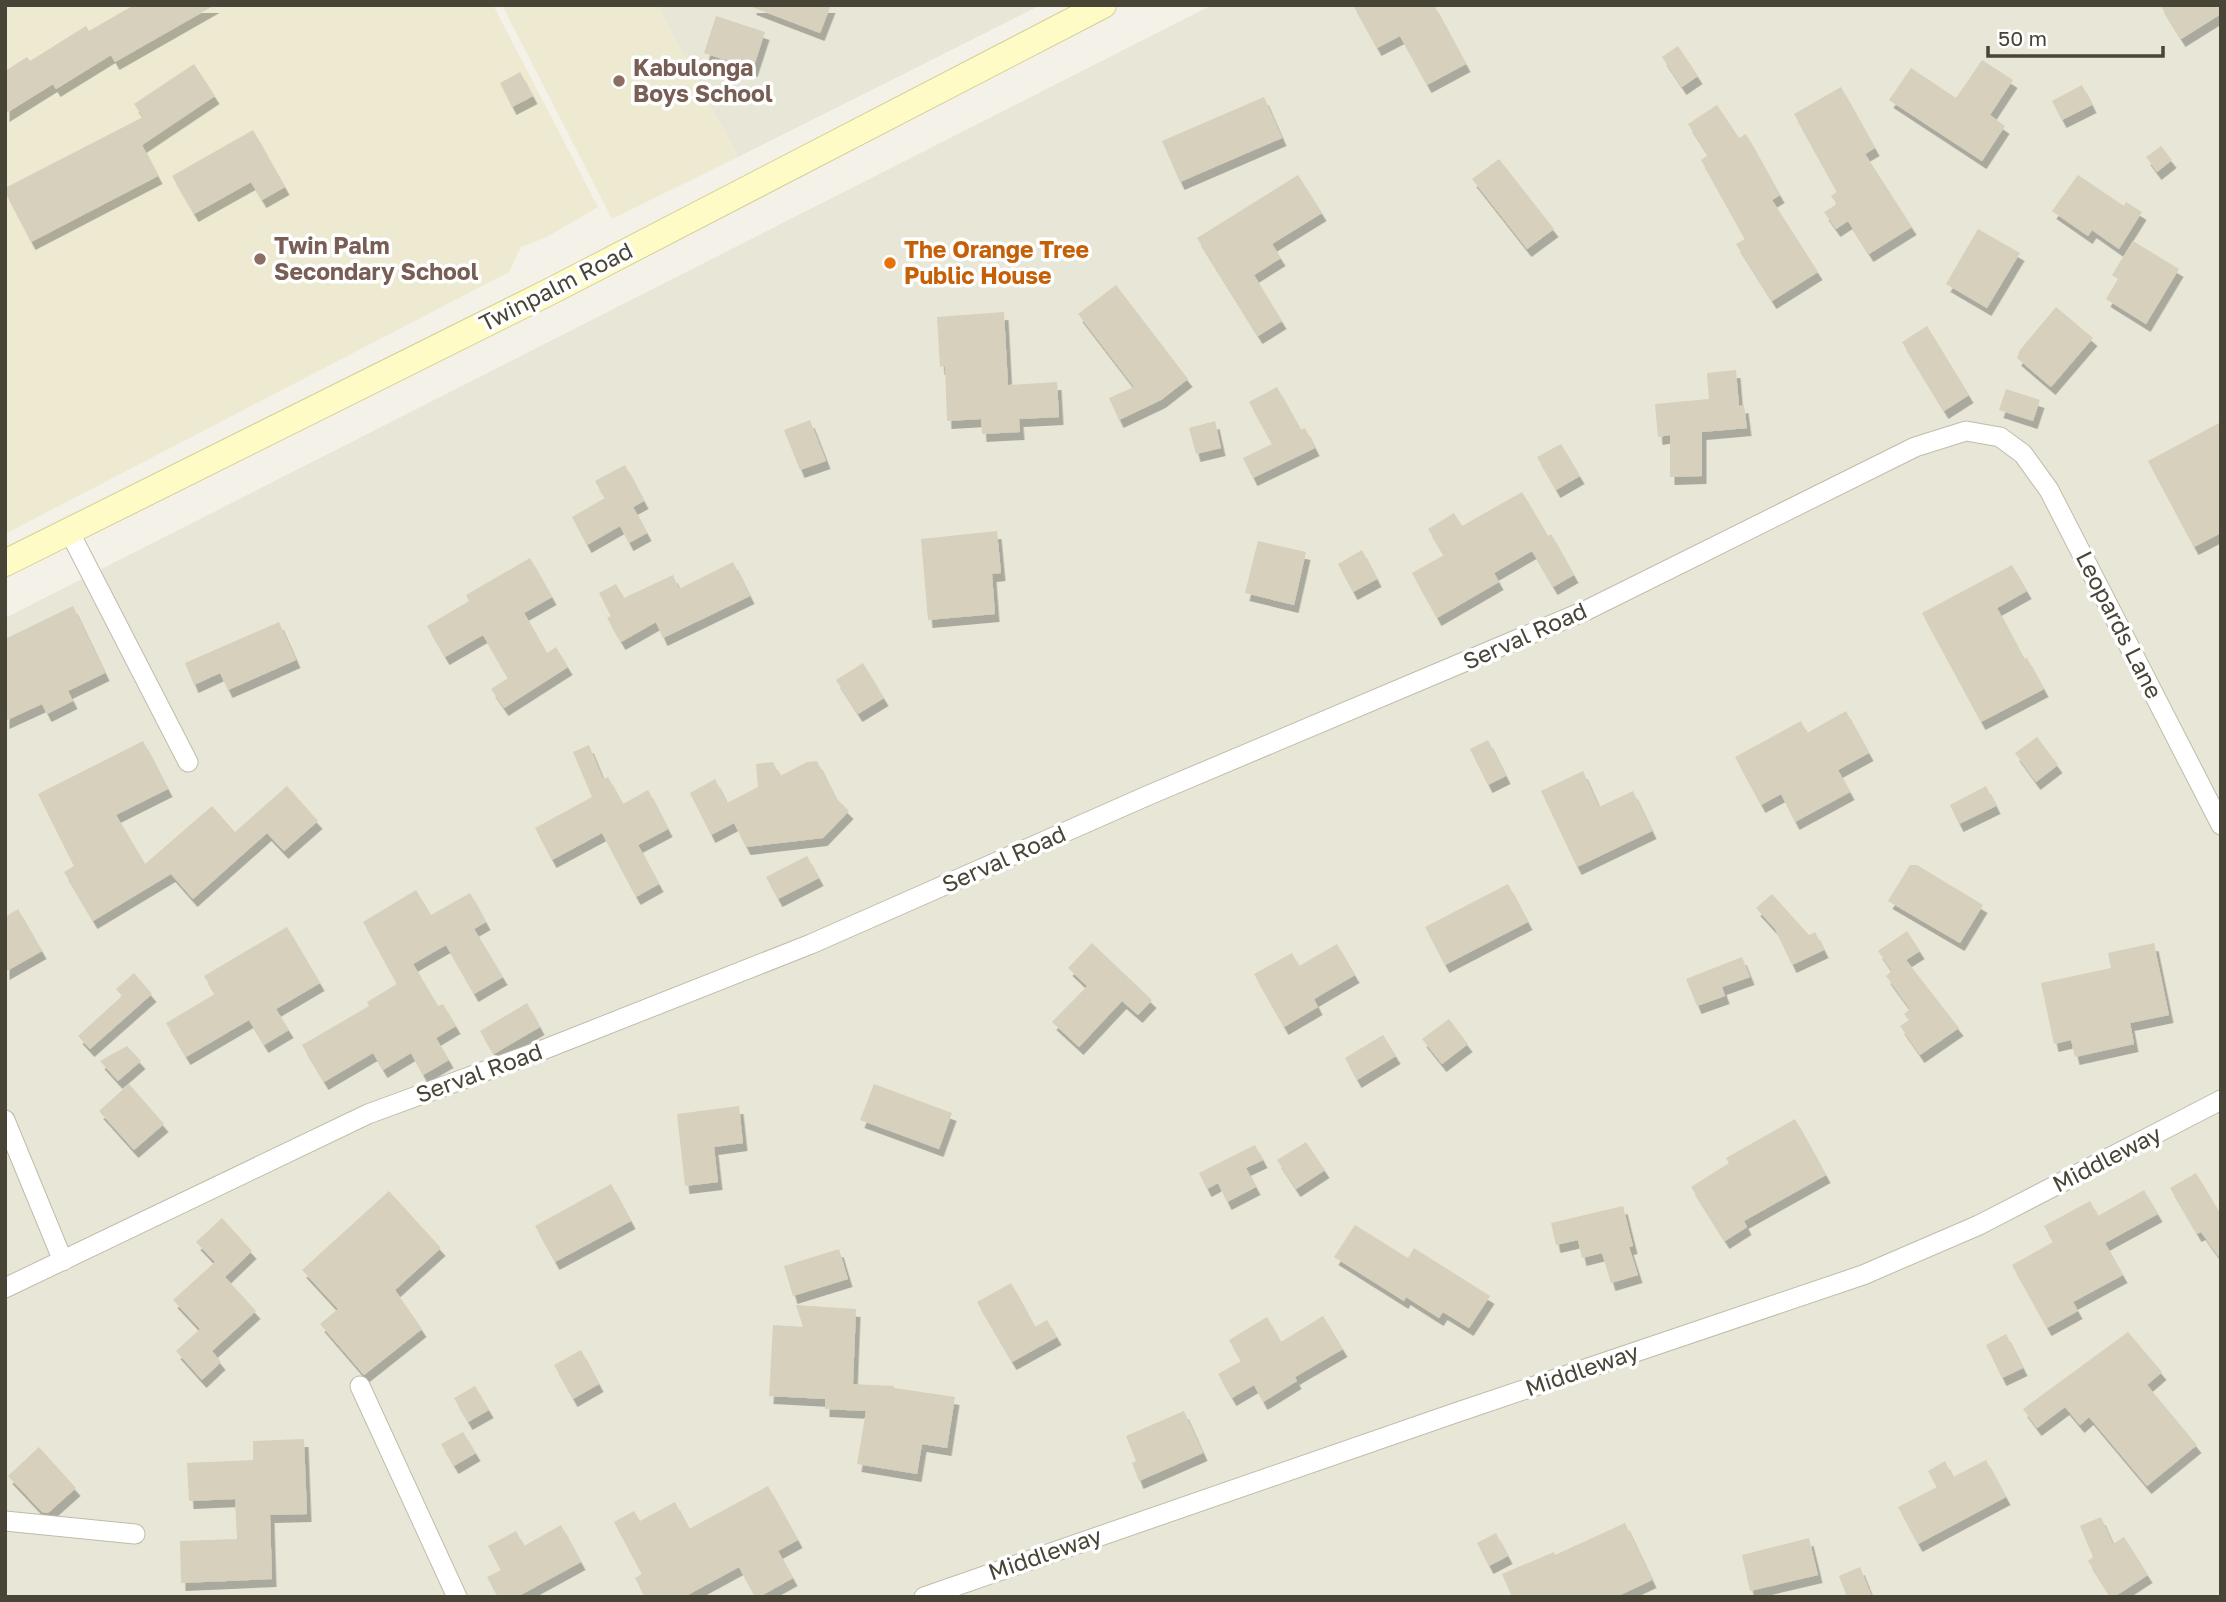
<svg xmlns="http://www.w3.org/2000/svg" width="2226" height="1602" font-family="'Golos Text',sans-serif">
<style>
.residential{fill:#e8e6d6}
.education{fill:#edead1}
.building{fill:#d6d0bd;filter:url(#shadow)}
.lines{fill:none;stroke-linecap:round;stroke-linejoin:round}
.street-casing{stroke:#c0bcaa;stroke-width:21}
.secondary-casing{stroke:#d5cf97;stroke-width:28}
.street{stroke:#fff;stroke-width:19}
.secondary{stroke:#fffbc7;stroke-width:26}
.education-dot{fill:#8d6e63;stroke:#fff;stroke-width:2.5}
.food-dot{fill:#e8710a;stroke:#fff;stroke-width:2.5}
.labels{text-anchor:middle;stroke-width:7;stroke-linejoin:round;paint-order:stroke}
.education-label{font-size:23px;font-weight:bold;fill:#785e54;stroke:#fff;text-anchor:start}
.food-label{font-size:23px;font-weight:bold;fill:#c56008;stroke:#fff;text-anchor:start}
.street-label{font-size:23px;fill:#484436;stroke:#fff}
</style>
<defs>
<filter id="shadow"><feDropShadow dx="4.5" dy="8" stdDeviation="0" flood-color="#0004"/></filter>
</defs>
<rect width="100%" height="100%" fill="#f4f2e8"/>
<path class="residential" d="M 657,5 L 1041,5 L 738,157 Z
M 1212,5 L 2221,5 L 2221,1597 L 5,1597 L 5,618 Z"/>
<path class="education" d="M 5,5 L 493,5 L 598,207 L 547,237 L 521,247 L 509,272 L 5,534 Z
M 502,5 L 657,5 L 738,157 L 612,219 Z"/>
<path class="building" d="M 134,5 L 215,5 L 115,62 L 111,55 L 56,89 L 53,84 L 5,114 L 5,71 L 27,57 L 30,61 L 86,26 L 89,31 Z
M 752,5 L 831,5 L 820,33 L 752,7 Z
M 1353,5 L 1434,5 L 1466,64 L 1427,85 L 1400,36 L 1377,48 Z
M 2160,5 L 2221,5 L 2221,14 L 2181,39 Z
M 716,16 L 765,32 L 753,69 L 704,53 Z
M 1678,46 L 1698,76 L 1682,87 L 1662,57 Z
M 1982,60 L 2013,80 L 1990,115 L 2005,126 L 1982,161 L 1889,100 L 1911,68 L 1956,98 Z
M 194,64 L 215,96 L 142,145 L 158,176 L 31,242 L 5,192 L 5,188 L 143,117 L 134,104 Z
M 520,72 L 533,96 L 512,107 L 500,83 Z
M 2082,85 L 2092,105 L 2062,120 L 2052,101 Z
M 1841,87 L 1875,148 L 1865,154 L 1912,227 L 1869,254 L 1848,221 L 1836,229 L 1824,212 L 1837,204 L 1831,196 L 1837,192 L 1794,114 Z
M 1264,97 L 1282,138 L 1180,182 L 1162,141 Z
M 1717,105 L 1739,138 L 1746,134 L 1780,195 L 1772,200 L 1818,272 L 1772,301 L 1736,244 L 1745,239 L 1701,160 L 1708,155 L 1688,124 Z
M 253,130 L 285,187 L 262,200 L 251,182 L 194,214 L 172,176 Z
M 2161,146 L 2172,160 L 2157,172 L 2146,157 Z
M 1499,159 L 1554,229 L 1527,249 L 1472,179 Z
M 1298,175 L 1322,213 L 1272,244 L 1281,258 L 1254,275 L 1282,321 L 1258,336 L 1197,238 Z
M 2078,175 L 2124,206 L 2126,202 L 2142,212 L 2119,249 L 2092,230 L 2088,236 L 2052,211 Z
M 1978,229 L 2020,253 L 1987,308 L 1946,284 Z
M 2133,241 L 2179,269 L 2146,324 L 2106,299 L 2118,279 L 2112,275 Z
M 1116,285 L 1188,379 L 1161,400 L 1119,420 L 1109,398 L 1134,387 L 1078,314 Z
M 2056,307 L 2093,338 L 2051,387 L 2017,358 L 2020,350 Z
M 1004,312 L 1008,385 L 1057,382 L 1059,417 L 1019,419 L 1020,432 L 982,434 L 981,419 L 947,421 L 945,366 L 940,367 L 937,317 Z
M 1927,326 L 1969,395 L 1944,411 L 1902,342 Z
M 1736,370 L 1739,406 L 1744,405 L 1747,428 L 1702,432 L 1702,476 L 1670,477 L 1670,435 L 1658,437 L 1655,404 L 1709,399 L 1707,373 Z
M 1277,387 L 1301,430 L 1305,428 L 1315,448 L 1253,478 L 1243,458 L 1272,444 L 1249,402 Z
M 2006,389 L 2040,400 L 2033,421 L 1999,410 Z
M 810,420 L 826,461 L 800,470 L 784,430 Z
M 1215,421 L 1221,448 L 1196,454 L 1189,428 Z
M 2221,422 L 2221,533 L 2194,547 L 2148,461 Z
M 1561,444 L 1580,476 L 1556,490 L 1537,457 Z
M 625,465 L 644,501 L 633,507 L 647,533 L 629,543 L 620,526 L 587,545 L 572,517 L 605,498 L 595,481 Z
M 1522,492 L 1548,536 L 1551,534 L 1574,575 L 1553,587 L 1532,551 L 1494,573 L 1499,582 L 1437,618 L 1412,573 L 1444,555 L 1428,529 L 1454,513 L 1462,526 Z
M 997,531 L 1001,573 L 992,574 L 995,614 L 928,620 L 921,539 Z
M 1258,541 L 1306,552 L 1294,605 L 1245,593 Z
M 1362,550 L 1377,579 L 1353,592 L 1338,564 Z
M 530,558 L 552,597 L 524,613 L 547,653 L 556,647 L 568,667 L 504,708 L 491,689 L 508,678 L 483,635 L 445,657 L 427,626 L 469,601 L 466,595 Z
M 733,562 L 750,596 L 663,638 L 656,622 L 621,642 L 607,618 L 611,616 L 599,593 L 616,584 L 624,598 L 673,575 L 679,589 Z
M 2012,565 L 2027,591 L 1997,608 L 2024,659 L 2027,658 L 2044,689 L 1981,722 L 1922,613 Z
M 73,606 L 105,673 L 68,691 L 73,701 L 47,714 L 42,704 L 5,721 L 5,639 Z
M 279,622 L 296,660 L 228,690 L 220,673 L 194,685 L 185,663 Z
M 863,663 L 884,698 L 858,714 L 836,680 Z
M 1846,711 L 1869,753 L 1838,770 L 1850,792 L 1795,822 L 1781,794 L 1761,805 L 1735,757 L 1801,721 L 1807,733 Z
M 2037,737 L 2058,765 L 2036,782 L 2015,753 Z
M 1488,740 L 1506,776 L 1488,785 L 1470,749 Z
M 143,741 L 168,789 L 116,815 L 145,864 L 212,806 L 235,832 L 287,786 L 318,821 L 284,851 L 267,833 L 193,899 L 171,874 L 93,921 L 64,872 L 74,866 L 38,794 Z
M 589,745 L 603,779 L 608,777 L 623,804 L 648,790 L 668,829 L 638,845 L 659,884 L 636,897 L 602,833 L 552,860 L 535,828 L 592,797 L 573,752 Z
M 817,761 L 835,797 L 849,811 L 823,838 L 746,847 L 734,823 L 711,835 L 690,793 L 715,779 L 727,803 L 758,787 L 756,764 L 773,762 L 780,776 L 807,762 Z
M 1583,771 L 1599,807 L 1633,791 L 1652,831 L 1577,867 L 1541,791 Z
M 1986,786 L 1996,806 L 1959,824 L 1950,805 Z
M 807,856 L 819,878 L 778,899 L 766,877 Z
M 1910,865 L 1917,865 L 1983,905 L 1960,943 L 1888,901 Z
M 1508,884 L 1528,922 L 1445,965 L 1425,927 Z
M 416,890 L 431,915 L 470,893 L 486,922 L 474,929 L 503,977 L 474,994 L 446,945 L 413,964 L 438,1006 L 443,1004 L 456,1026 L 436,1038 L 449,1060 L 423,1075 L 411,1053 L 383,1070 L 373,1053 L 324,1082 L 302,1045 L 369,1006 L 367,1002 L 397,984 L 363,922 Z
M 1772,894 L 1809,935 L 1815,932 L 1824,950 L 1792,965 L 1775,929 L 1756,908 Z
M 18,909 L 42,951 L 5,972 L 5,917 Z
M 287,927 L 320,983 L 276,1009 L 289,1030 L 264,1045 L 249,1020 L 186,1057 L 166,1023 L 215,994 L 204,976 Z
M 1907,931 L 1920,951 L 1906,960 L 1959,1028 L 1920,1055 L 1900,1026 L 1909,1020 L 1904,1014 L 1910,1009 L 1886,976 L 1892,971 L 1878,951 Z
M 1092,943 L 1152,1000 L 1138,1015 L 1122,1001 L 1079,1047 L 1052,1022 L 1087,986 L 1068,968 Z
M 2154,943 L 2169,1015 L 2130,1023 L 2134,1044 L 2075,1057 L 2071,1040 L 2054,1044 L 2041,983 L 2111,968 L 2108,953 Z
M 1337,944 L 1355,975 L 1314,999 L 1318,1007 L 1284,1027 L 1254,974 L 1292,953 L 1299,966 Z
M 1742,957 L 1750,977 L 1722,987 L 1725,996 L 1697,1006 L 1686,979 Z
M 134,973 L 152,994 L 90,1049 L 78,1036 L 122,996 L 116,989 Z
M 527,1003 L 540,1027 L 494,1054 L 480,1031 Z
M 1449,1019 L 1468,1044 L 1442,1064 L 1422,1039 Z
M 1383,1035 L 1396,1056 L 1357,1080 L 1345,1058 Z
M 127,1046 L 141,1061 L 118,1081 L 100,1061 Z
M 129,1084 L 164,1124 L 134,1150 L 99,1111 Z
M 874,1084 L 952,1113 L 939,1149 L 860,1120 Z
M 739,1106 L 743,1143 L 714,1147 L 718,1182 L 685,1186 L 677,1114 Z
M 1795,1119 L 1826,1175 L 1744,1221 L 1747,1227 L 1725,1241 L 1691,1187 L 1729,1163 L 1726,1158 Z
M 1306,1142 L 1325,1170 L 1296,1189 L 1277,1160 Z
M 1255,1145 L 1263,1160 L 1246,1168 L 1256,1187 L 1227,1202 L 1218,1183 L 1207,1189 L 1199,1173 Z
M 2196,1173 L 2221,1215 L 2221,1260 L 2201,1232 L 2197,1234 L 2170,1188 Z
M 611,1184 L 631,1221 L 555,1262 L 535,1226 Z
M 2144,1190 L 2158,1214 L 2105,1243 L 2123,1275 L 2073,1302 L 2078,1311 L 2047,1328 L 2012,1265 L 2053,1242 L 2044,1226 L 2090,1201 L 2098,1216 Z
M 389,1191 L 441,1248 L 395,1290 L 422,1329 L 364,1375 L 320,1324 L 338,1309 L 302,1270 Z
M 1623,1206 L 1633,1246 L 1629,1247 L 1638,1275 L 1611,1283 L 1602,1253 L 1582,1258 L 1578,1240 L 1556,1245 L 1551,1223 Z
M 222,1218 L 252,1251 L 225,1277 L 256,1311 L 212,1351 L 221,1362 L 202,1380 L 176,1351 L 200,1329 L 173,1300 L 215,1262 L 196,1242 Z
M 1355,1225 L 1408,1258 L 1414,1248 L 1490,1296 L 1469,1328 L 1443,1312 L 1439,1318 L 1406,1297 L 1404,1301 L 1334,1257 Z
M 839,1249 L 848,1279 L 793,1296 L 784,1266 Z
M 1011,1283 L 1035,1327 L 1047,1320 L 1057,1337 L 1012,1362 L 977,1302 Z
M 796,1305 L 856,1309 L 853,1384 L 894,1386 L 894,1388 L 955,1397 L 947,1448 L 922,1444 L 917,1474 L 857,1464 L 866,1411 L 825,1409 L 825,1399 L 769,1396 L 773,1325 L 803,1327 Z
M 1323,1316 L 1343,1349 L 1295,1377 L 1297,1381 L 1263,1402 L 1254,1385 L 1232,1398 L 1218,1374 L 1241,1361 L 1229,1340 L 1267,1317 L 1281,1342 Z
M 2128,1332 L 2162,1372 L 2147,1385 L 2197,1445 L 2147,1486 L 2089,1417 L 2080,1425 L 2065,1407 L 2037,1428 L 2023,1409 Z
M 2006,1334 L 2023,1368 L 2002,1378 L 1986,1345 Z
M 581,1350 L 599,1384 L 573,1399 L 554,1365 Z
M 475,1386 L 489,1410 L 468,1422 L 454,1398 Z
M 1184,1411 L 1203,1453 L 1139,1481 L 1132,1463 L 1136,1461 L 1126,1436 Z
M 463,1432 L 476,1453 L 454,1466 L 441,1444 Z
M 304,1439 L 307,1514 L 270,1515 L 272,1579 L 181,1583 L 180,1541 L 237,1539 L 235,1499 L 189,1501 L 187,1463 L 253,1460 L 253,1441 Z
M 39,1447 L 76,1488 L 48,1513 L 42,1512 L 8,1476 Z
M 1986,1460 L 2006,1497 L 1918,1544 L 1898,1507 L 1937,1487 L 1928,1471 L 1945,1461 L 1953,1477 Z
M 768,1486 L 798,1540 L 778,1551 L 793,1578 L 759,1597 L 755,1597 L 739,1567 L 684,1597 L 645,1597 L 635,1578 L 642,1574 L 614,1522 L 634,1511 L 640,1521 L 675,1502 L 689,1529 Z
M 2101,1517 L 2113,1544 L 2124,1537 L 2148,1575 L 2114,1597 L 2111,1597 L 2088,1561 L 2093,1557 L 2080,1526 Z
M 1625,1523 L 1652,1580 L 1616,1597 L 1512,1597 L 1502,1574 L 1554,1552 L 1555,1555 Z
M 561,1525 L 581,1562 L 517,1597 L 498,1597 L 487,1577 L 501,1570 L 488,1546 L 516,1531 L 524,1546 Z
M 1496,1533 L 1508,1556 L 1489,1566 L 1477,1543 Z
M 1809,1538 L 1818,1575 L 1750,1591 L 1742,1555 Z
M 1860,1567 L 1872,1597 L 1847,1597 L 1839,1576 Z"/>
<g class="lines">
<defs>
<path id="street" d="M 69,531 L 188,762
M 5,1120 L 63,1261
M 5,1288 L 368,1114 L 540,1051 L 811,944 L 1149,795 L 1587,610 L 1915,447 L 1966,431 L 2000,437 L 2023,454 L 2049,490 L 2221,825
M 360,1386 L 457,1597
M 5,1521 L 135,1534
M 924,1597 L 1455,1413 L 1863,1275 L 1979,1225 L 2221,1100"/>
<path id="secondary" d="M 5,563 L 555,289 L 1103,5"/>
</defs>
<use href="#street" class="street-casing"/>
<use href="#secondary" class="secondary-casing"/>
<use href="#street" class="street"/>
<use href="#secondary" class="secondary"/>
</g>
<g class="education-dot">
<circle cx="619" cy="81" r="7"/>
<circle cx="260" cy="259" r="7"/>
</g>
<circle class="food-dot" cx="890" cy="263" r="7"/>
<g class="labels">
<g class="education-label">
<text x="633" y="76">Kabulonga<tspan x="633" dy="26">Boys School</tspan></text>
<text x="274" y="254">Twin Palm<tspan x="274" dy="26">Secondary School</tspan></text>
</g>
<g class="food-label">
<text x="904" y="258">The Orange Tree<tspan x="904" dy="26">Public House</tspan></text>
</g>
<g class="street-label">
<text transform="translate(556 287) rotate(-27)" y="8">Twinpalm Road</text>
<text transform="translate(2119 625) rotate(63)" y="8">Leopards Lane</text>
<text transform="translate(1525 636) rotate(-24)" y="8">Serval Road</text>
<text transform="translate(1004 859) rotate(-24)" y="8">Serval Road</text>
<text transform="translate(479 1073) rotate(-20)" y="8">Serval Road</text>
<text transform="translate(2107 1159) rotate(-27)" y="8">Middleway</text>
<text transform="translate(1582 1370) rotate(-19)" y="8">Middleway</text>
<text transform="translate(1045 1554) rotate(-19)" y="8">Middleway</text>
</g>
</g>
<rect width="2226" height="1602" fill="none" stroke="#484436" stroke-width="14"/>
<path d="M1988 46v10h175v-10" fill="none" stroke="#484436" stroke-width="3.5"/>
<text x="1998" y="46" font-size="21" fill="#484436" stroke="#ffffff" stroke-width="5" paint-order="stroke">50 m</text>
</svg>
